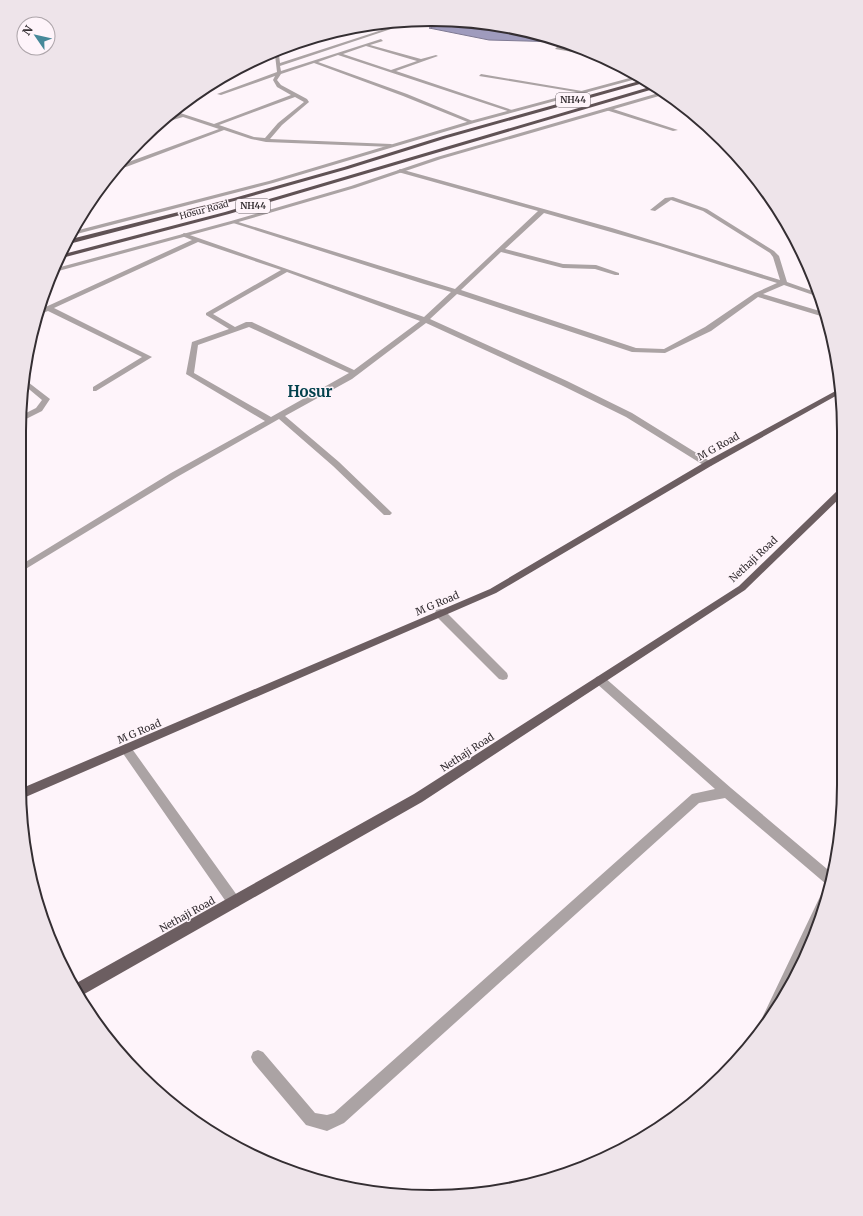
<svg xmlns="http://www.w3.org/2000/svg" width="863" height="1216" font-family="Merriweather,serif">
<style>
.water{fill:#9f9bbd;stroke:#7f7a93}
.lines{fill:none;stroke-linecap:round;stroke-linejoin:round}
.service{fill:#aba3a4;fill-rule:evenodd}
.minor{fill:#aba3a4;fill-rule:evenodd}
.tertiary{fill:#aba3a4;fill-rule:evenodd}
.primary{fill:#6c5e61;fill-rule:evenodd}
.trunk{fill:#605255;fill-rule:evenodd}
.labels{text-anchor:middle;stroke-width:3;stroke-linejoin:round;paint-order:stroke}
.shield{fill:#fef4fa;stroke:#71696e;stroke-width:1}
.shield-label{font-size:9px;font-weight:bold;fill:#342e32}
.far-street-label{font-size:9px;fill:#342e32;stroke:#fef4fa}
.street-label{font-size:10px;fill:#342e32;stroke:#fef4fa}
.far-town-label{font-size:15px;font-weight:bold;fill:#04424e;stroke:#fef4fa}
.rim{fill:none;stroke:#342e32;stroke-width:2}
</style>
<rect width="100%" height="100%" fill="#fef4fa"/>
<path class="water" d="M 444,25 C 487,25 522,27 562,42 L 489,40 L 429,28 Z"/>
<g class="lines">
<path class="service" d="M 557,47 L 591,53 L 602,57 L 555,49 Z
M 606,108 L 610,108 L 678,130 L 673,131 L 606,110 Z"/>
<path class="minor" d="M 379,22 L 394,28 L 280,66 L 281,71 L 381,39 L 383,41 L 370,45 L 421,59 L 436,55 L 438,56 L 396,71 L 515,111 L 511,112 L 338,55 L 318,62 L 407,94 L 475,122 L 470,123 L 403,96 L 314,63 L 281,74 L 277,80 L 281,85 L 307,99 L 309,102 L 282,125 L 270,139 L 391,144 L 394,146 L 393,147 L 266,142 L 251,139 L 224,130 L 126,167 L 115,168 L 117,165 L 123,164 L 219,129 L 183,117 L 156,125 L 159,122 L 178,115 L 171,113 L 174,111 L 214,124 L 291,95 L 277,87 L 273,80 L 275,76 L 221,95 L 217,94 L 277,72 L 275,55 L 272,53 L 276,51 L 279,55 L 280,63 L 388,28 L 374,23 ZM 366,46 L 417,61 L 391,70 L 343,54 ZM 295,97 L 304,102 L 278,123 L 265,138 L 254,137 L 219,125 Z
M 353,28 L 352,30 L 277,51 L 289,46 Z
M 481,74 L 582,91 L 584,92 L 582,93 L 479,76 Z
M 400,169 L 612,228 L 780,280 L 773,257 L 770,253 L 703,211 L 671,200 L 655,211 L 650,210 L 665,198 L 673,197 L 707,209 L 774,251 L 779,256 L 787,282 L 818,293 L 819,297 L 784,285 L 763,294 L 823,312 L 824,317 L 758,297 L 711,331 L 665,353 L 632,352 L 457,294 L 430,319 L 567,381 L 632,413 L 711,462 L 712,464 L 711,466 L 705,466 L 626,417 L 561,385 L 426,323 L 352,379 L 285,416 L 339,462 L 390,511 L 392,513 L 390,515 L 384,515 L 333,466 L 279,419 L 177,477 L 19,573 L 19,566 L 171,473 L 265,421 L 186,374 L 192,342 L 229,329 L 206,315 L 206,313 L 281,270 L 198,242 L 54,308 L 152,357 L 96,391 L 93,391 L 93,387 L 142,357 L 48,311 L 38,315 L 39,310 L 192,240 L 182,236 L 181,235 L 184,233 L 424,317 L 451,292 L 424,284 L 230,222 L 235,221 L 455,289 L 538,211 L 398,172 L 397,171 ZM 544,213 L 660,246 L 777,283 L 755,293 L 705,327 L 664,349 L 636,348 L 461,290 L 501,252 L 563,268 L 595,269 L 615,275 L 619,275 L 619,273 L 596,265 L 563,264 L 505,249 ZM 287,272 L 420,321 L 354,370 L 252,322 L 246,322 L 235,327 L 213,314 ZM 249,327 L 349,373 L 271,417 L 194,373 L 198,345 Z
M 24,379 L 50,399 L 42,411 L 20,422 L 20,416 L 36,408 L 42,400 L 24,385 Z
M 440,609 L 444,610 L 507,673 L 508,676 L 507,679 L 503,680 L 499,679 L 436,616 L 435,613 L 436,610 Z
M 600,676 L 604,677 L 731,788 L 833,874 C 828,904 811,948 797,974 C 787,992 775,1009 764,1027 L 761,1021 L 763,1016 L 826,884 L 725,798 L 699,803 L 344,1123 L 327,1131 L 306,1125 L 253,1062 L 251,1057 L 253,1052 L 258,1050 L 263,1052 L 315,1113 L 327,1115 L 334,1113 L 692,794 L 715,789 L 596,683 L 595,680 L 596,677 Z
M 126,744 L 130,746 L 239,898 L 240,902 L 239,906 L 234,908 L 229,906 L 122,752 L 120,749 L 122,746 Z"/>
<path class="tertiary" d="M 637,76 L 640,78 L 474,123 L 273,183 L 69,236 L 71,232 L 269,181 L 470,121 Z
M 662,92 L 666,94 L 441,159 L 355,188 L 235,223 L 51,273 L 53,269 L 231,221 L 351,186 L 437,157 Z"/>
<path class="primary" d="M 841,388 L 841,393 L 711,466 L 496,593 L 21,799 L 20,789 L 490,589 L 705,462 Z
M 841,489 L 841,497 L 745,590 L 422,802 L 79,997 L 73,985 L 414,794 L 739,586 L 838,490 Z"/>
<path class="trunk" d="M 643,80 L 647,82 L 447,138 L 348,169 L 238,200 L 65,245 L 67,240 L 234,198 L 344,167 L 443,136 Z
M 653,86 L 657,88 L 229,214 L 58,259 L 60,255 L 225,212 Z"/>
</g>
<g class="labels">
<g class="shield">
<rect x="556" y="93" width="34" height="14" rx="3"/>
<rect x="236" y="199" width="34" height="14" rx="3"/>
</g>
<g class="shield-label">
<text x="573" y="103">NH44</text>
<text x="253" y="209">NH44</text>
</g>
<g class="far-street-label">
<text transform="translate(204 210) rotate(-15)" y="3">Hosur Road</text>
</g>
<g class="street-label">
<text transform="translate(718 446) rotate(-29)" y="4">M G Road</text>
<text transform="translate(753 559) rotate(-43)" y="4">Nethaji Road</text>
<text transform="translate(437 603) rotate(-23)" y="4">M G Road</text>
<text transform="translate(139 731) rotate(-23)" y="4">M G Road</text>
<text transform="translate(467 752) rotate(-33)" y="4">Nethaji Road</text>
<text transform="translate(187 914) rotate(-29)" y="4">Nethaji Road</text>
</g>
<g class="far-town-label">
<text x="310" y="397">Hosur</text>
</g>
</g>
<path d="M0 0H863V1216H0ZM431 26H432A405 405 0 0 1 837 431V785A405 405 0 0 1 432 1190H431A405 405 0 0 1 26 785V431A405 405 0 0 1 431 26Z" fill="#eee4ea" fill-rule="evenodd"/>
<path class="rim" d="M431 26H432A405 405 0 0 1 837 431V785A405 405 0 0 1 432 1190H431A405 405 0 0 1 26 785V431A405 405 0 0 1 431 26Z"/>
<g transform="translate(36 36) rotate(304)"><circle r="19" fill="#fef4fa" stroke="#ada5aa"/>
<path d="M0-3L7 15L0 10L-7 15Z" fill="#468899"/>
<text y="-6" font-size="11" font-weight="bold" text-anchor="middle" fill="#342e32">N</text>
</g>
</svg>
